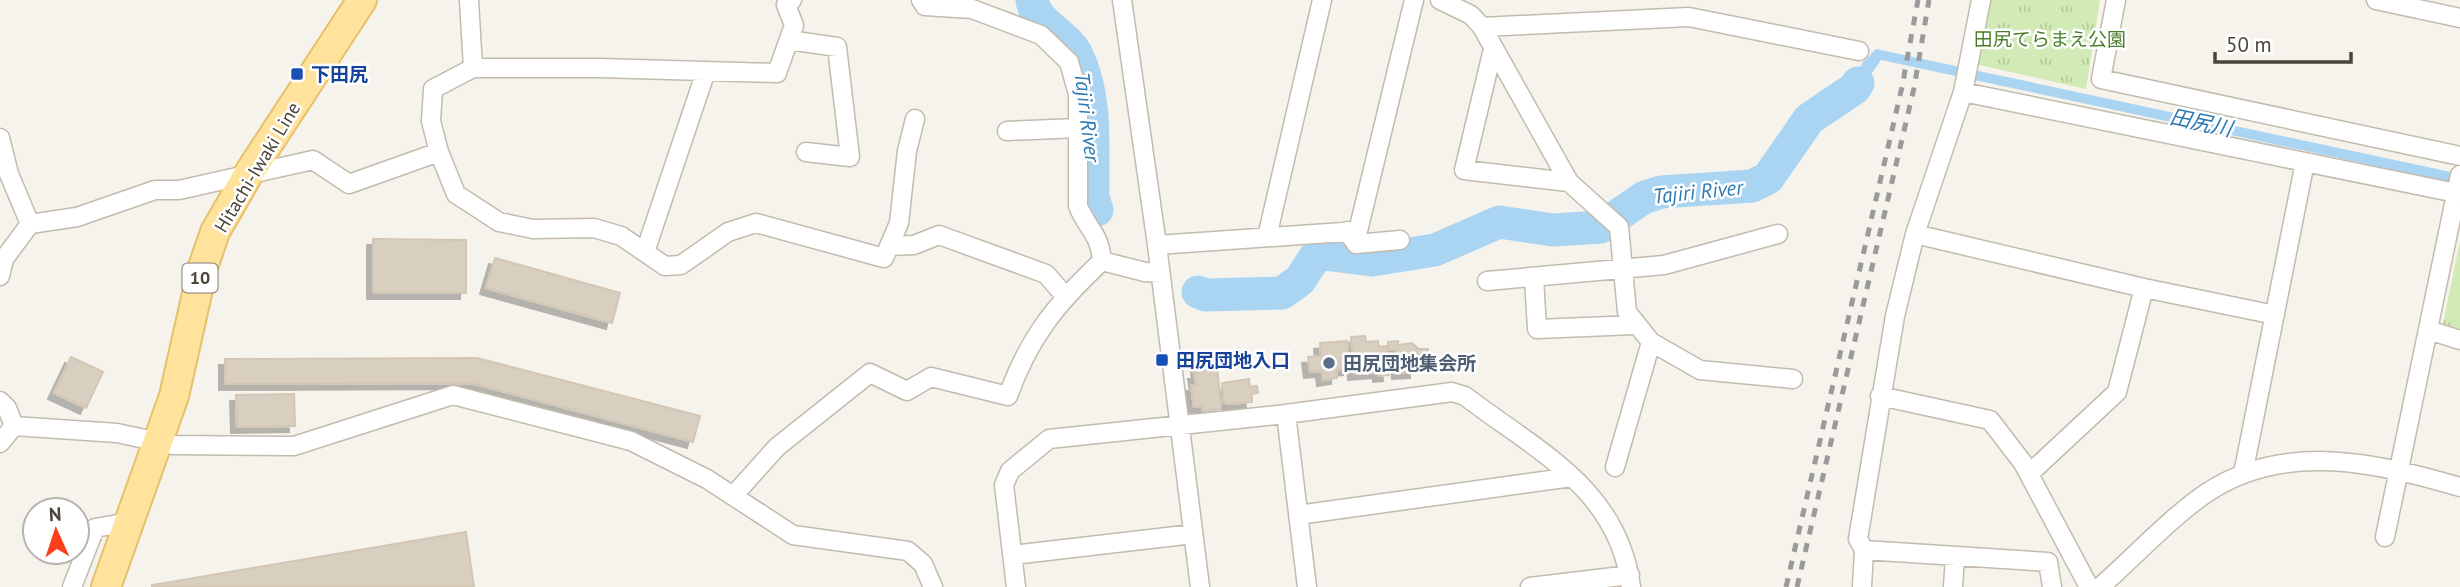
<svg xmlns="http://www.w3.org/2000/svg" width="2460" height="587" font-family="'PT Sans','Noto Sans JP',sans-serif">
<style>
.park{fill:url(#park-tufts)}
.water{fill:#a9d4f2}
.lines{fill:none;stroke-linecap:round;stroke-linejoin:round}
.river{stroke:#a9d4f2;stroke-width:33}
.building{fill:#d8cfc1;stroke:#d3c7b4;stroke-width:2;filter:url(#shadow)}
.street-casing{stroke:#c2bbae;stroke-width:21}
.primary-casing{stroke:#e6c16a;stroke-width:32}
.street{stroke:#fff;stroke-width:18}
.primary{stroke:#ffe39c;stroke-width:28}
.rail{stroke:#9a9a9a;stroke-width:5;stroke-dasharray:9 9;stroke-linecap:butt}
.transit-dot{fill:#1a4fb4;stroke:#fff;stroke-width:2.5}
.service-dot{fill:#5c6f8a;stroke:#fff;stroke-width:2.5}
.labels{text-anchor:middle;stroke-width:5;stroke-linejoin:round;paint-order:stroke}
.shield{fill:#fff;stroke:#817c74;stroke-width:2}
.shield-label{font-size:18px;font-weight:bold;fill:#4b4439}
.park-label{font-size:19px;fill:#4a7f2a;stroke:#fff}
.transit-label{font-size:19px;font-weight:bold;fill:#164399;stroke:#fff;text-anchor:start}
.street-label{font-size:19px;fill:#4b4439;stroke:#fff}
.service-label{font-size:19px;font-weight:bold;fill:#4e5e75;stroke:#fff;text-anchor:start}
.water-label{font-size:21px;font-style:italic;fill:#2e7ab2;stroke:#fff}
</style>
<defs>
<pattern id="park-tufts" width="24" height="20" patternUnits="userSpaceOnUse" patternTransform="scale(1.75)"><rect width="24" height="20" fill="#d2eab5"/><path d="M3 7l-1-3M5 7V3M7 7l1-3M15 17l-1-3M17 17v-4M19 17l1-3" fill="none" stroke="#b6ca9c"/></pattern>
<filter id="shadow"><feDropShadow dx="-6" dy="6" stdDeviation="0" flood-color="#0004"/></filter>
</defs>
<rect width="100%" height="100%" fill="#f6f3ec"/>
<path class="park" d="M 1989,0 L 2100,0 L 2086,89 L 1975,64 Z
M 2460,241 L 2460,329 L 2443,324 Z"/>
<path class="water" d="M 1876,49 L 2460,174 L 2460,184 L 1881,60 L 1858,93 L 1826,116 L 1820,107 L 1851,84 L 1863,62 Z"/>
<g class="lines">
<path class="river" d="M 1032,0 C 1035,23 1066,34 1076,53 C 1098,96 1092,150 1093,197 L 1097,210
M 1198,292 L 1206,295 L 1282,293 L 1300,280 L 1315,257 L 1324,254 L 1372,260 L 1435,250 L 1499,222 L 1553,230 L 1601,227 L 1643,198 L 1661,192 L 1752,186 L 1768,178 L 1809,119 L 1855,88 L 1858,83"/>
</g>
<path class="building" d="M 373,239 L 466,240 L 466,293 L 373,293 Z
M 495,258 L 620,293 L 612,323 L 486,288 Z
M 1365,336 L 1366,342 L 1378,341 L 1379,347 L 1386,346 L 1389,375 L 1379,376 L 1379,372 L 1354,374 L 1351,337 Z
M 1347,341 L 1349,369 L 1337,370 L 1337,378 L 1323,380 L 1322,371 L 1310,372 L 1308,357 L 1321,356 L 1320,343 Z
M 1398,341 L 1398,345 L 1412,343 L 1419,349 L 1428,349 L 1429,363 L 1421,363 L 1421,366 L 1416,367 L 1416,372 L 1398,373 L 1396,350 L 1388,350 L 1388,342 Z
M 71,357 L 103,372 L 86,408 L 54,393 Z
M 477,358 L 700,416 L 693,442 L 471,383 L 225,384 L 225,359 Z
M 1217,364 L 1221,409 L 1203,411 L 1202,406 L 1194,407 L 1191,385 L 1196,385 L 1194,373 L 1198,373 L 1197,366 Z
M 1249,379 L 1250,387 L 1257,386 L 1258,393 L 1251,394 L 1252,402 L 1228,404 L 1224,402 L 1222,383 Z
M 294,394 L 295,426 L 237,427 L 236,395 Z
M 466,532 L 474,587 L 152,587 L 152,585 Z"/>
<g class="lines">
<defs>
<path id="street" d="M 469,0 L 473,68
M 1122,0 L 1157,245 L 1200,587
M 1440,0 L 1471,15 L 1482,27 L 1569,182 L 1619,227 L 1627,312 L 1651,342 L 1700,370 L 1793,379
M 2116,0 L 2101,79 L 2460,156
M 2376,0 L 2460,18
M 1482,27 L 1689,17 L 1859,51
M 789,40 L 837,47 L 850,157 L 806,152
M 1493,49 L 1464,170 L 1569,182
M 1963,92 L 2456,193
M 1007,131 L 1078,128
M 0,138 L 9,174 L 30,224 L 4,259 L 0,276
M 439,152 L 456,194 L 499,222 L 533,229 L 594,228 L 621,236 L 665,266 L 681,265 L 728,232 L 756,223 L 884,258 L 899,223 L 907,151 L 915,119
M 30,224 L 77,217 L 155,190 L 179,190 L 313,160 L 349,184 L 439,152 L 431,121 L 433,89 L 473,68 L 600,68 L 777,73 L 794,25 L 786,5 L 792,0
M 1347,231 L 1356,244 L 1400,240
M 1915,234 L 2144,288 L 2275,315
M 1267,237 L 1322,0
M 1157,245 L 1358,231 L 1414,0
M 889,246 L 914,245 L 939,235 L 1046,274 L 1065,296
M 645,252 L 706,71
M 1102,261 L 1145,272 L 1160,273
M 1534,278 L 1537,329 L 1634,325
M 1487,281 L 1664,265 L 1778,234
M 2428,330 L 2460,340
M 1880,396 L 1990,420 L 2023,463 L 2089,587
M 0,401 L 7,408 L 14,426 L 117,433 L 173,445 L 294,446 L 453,395 L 631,441 L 707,479 L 793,535 L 908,551 L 923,564 L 933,587
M 1286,414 L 1307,587
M 0,443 L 14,426
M 1615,467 L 1651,342
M 2029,474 L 2117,392 L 2144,288
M 2243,474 L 2305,162
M 733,496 L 777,447 L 870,373 L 907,391 L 931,377 L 1008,396 C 1029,337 1057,303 1102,261 C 1100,234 1088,230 1078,206 L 1078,94 L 1069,62 L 1041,35 L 972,9 L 925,6 L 921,0
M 1298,515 L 1572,477
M 2385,537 L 2460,175
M 1864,550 L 2048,562 L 2052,587
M 1013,555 L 1193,534
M 72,587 L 95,528 L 129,522
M 1016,587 L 1004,485 L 1010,471 L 1049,439 L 1286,414 L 1452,392 L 1465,396 C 1538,452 1618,488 1631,587
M 1530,587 L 1630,575
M 1862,587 L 1864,550 L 1858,539 L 1895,316 L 1915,234 L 1963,92 L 1981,0
M 1953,587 L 1955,556
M 2100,587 C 2132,559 2173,515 2208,492 C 2286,441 2377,463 2460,487"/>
<path id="primary" d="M 106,587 L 174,396 L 203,267 L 215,232 L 249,173 L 362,0"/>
</defs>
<use href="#street" class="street-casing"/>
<use href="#primary" class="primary-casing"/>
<use href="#street" class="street"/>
<use href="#primary" class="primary"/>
<path class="rail" d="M 1786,587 L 1902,87 L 1918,0
M 1797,587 L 1914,88 L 1929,0"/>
</g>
<g class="transit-dot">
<rect x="290" y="67" width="14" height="14" rx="3.5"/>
<rect x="1155" y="353" width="14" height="14" rx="3.5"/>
</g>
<circle class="service-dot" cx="1329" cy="363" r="7"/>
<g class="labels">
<rect class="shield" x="182.5" y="263.5" width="35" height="29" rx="5"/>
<g class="shield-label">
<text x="200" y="284">10</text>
</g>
<g class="park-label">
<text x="2050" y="46">田尻てらまえ公園</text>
</g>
<g class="transit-label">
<text x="311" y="81">下田尻</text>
<text x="1176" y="367">田尻団地入口</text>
</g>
<g class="street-label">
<text transform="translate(257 167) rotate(-59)" y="7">Hitachi-Iwaki Line</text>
</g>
<g class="service-label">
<text x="1343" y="370">田尻団地集会所</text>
</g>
<g class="water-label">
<text transform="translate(1087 117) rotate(83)" y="7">Tajiri River</text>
<text transform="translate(2201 123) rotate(12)" y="7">田尻川</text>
<text transform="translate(1698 192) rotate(-6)" y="7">Tajiri River</text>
</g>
</g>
<g transform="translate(56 531) rotate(357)"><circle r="33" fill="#ffffff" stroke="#b7b4b0" stroke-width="2"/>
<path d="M0-5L12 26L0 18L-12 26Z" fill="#fc3f1d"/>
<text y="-10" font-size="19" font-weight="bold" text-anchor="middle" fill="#4b4439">N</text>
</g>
<path d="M2215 52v10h136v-10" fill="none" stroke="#4b4439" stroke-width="3.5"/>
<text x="2226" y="52" font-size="21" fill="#4b4439" stroke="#ffffff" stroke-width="5" paint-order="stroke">50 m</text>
</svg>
